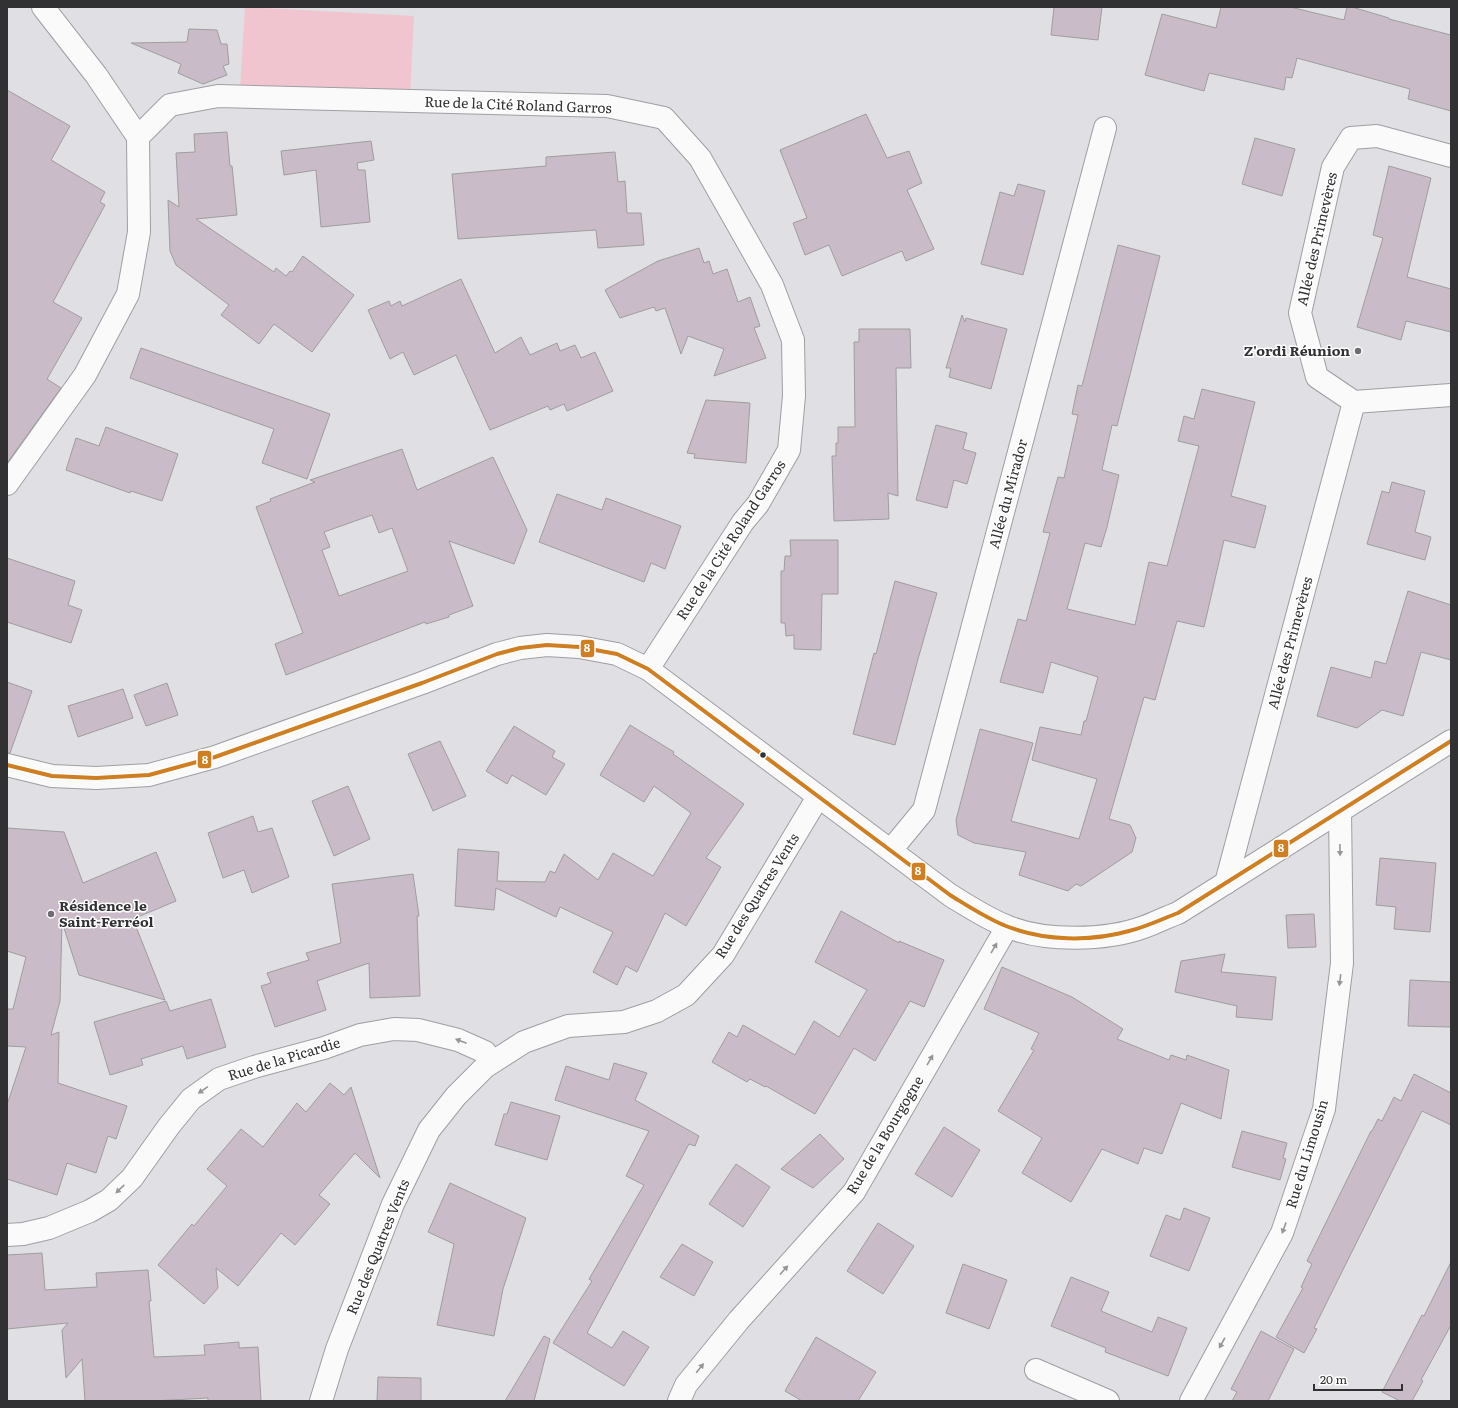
<svg xmlns="http://www.w3.org/2000/svg" width="1458" height="1408" font-family="Literata,serif">
<style>
.green{fill:#f0c5cf}
.building{fill:#cabbc9;stroke:#9f9d9f;fill-rule:evenodd}
.lines{fill:none;stroke-linecap:round;stroke-linejoin:round}
.minor-casing{stroke:#9f9ea2;stroke-width:24}
.major-casing{stroke:#9f9ea2;stroke-width:24}
.minor{stroke:#fafafb;stroke-width:22}
.major{stroke:#fafafb;stroke-width:22}
.bus-1-casing{stroke:#fff;stroke-width:7}
.bus-1{stroke:#cf7f21;stroke-width:4}
.oneway{fill:#969597}
.poi-dot{fill:#6e6d71;stroke:#fff;stroke-width:1.5}
.bus-dot{fill:#313033;stroke:#fff;stroke-width:1.5}
.labels{text-anchor:middle;stroke-width:3;stroke-linejoin:round;paint-order:stroke}
.street-label{font-size:14px;fill:#313033;stroke:#fff}
.poi-label{font-size:14px;font-weight:bold;fill:#313033;stroke:#fff;text-anchor:end}
.line-badge{stroke:#fff;stroke-width:1.5}
.badge-label{font-size:11px;text-anchor:middle;font-weight:bold;fill:#fff}
</style>
<rect width="100%" height="100%" fill="#e0dfe3"/>
<path class="green" d="M 245,7 L 414,16 L 410,97 L 240,88 Z"/>
<path class="building" d="M 1054,7 L 1102,7 L 1098,40 L 1051,35 Z
M 1221,7 L 1290,7 L 1344,20 L 1347,7 L 1352,7 L 1389,18 L 1389,19 L 1451,35 L 1451,111 L 1408,99 L 1410,89 L 1297,58 L 1292,78 L 1286,77 L 1284,90 L 1209,73 L 1204,91 L 1145,75 L 1162,14 L 1216,28 Z
M 189,29 L 217,30 L 221,44 L 227,44 L 229,64 L 223,66 L 227,75 L 203,84 L 178,73 L 181,64 L 131,43 L 187,42 Z
M 7,90 L 70,126 L 51,160 L 105,192 L 100,202 L 105,205 L 53,302 L 82,318 L 47,379 L 61,388 L 7,463 Z
M 866,114 L 887,158 L 909,151 L 922,183 L 907,190 L 934,249 L 906,261 L 902,251 L 842,276 L 829,245 L 805,255 L 793,223 L 807,218 L 780,150 Z
M 227,132 L 230,166 L 232,166 L 237,215 L 196,219 L 274,272 L 276,268 L 286,276 L 290,271 L 292,272 L 303,256 L 354,295 L 312,352 L 274,324 L 259,344 L 221,315 L 229,305 L 176,265 L 170,251 L 168,200 L 179,207 L 176,153 L 195,152 L 194,134 Z
M 1255,138 L 1295,149 L 1282,196 L 1242,184 Z
M 371,141 L 374,160 L 357,163 L 358,170 L 365,170 L 370,222 L 321,227 L 316,170 L 284,175 L 281,151 Z
M 615,152 L 618,182 L 625,181 L 627,213 L 641,213 L 644,245 L 598,248 L 596,230 L 458,239 L 452,174 L 546,166 L 546,157 Z
M 1389,166 L 1431,178 L 1407,277 L 1451,289 L 1451,332 L 1406,321 L 1401,340 L 1357,327 L 1383,238 L 1373,235 Z
M 1018,184 L 1045,191 L 1023,275 L 981,264 L 1000,192 L 1014,196 Z
M 1118,245 L 1160,256 L 1117,426 L 1112,425 L 1102,470 L 1119,475 L 1107,527 L 1101,547 L 1085,543 L 1067,609 L 1135,625 L 1149,562 L 1167,566 L 1199,446 L 1178,441 L 1184,416 L 1194,419 L 1202,389 L 1255,402 L 1231,496 L 1266,506 L 1255,548 L 1224,540 L 1204,627 L 1177,621 L 1155,700 L 1144,697 L 1109,819 L 1130,825 L 1136,838 L 1132,852 L 1081,886 L 1076,884 L 1068,891 L 1019,875 L 1026,852 L 974,843 L 958,835 L 956,820 L 980,729 L 1033,743 L 1011,821 L 1079,839 L 1097,779 L 1032,760 L 1040,727 L 1081,735 L 1084,721 L 1086,721 L 1098,677 L 1051,662 L 1043,693 L 1000,682 L 1018,619 L 1026,621 L 1050,533 L 1043,532 L 1058,477 L 1064,478 L 1078,415 L 1072,414 L 1078,385 L 1082,386 Z
M 699,248 L 704,263 L 709,261 L 713,274 L 727,269 L 738,302 L 750,297 L 760,326 L 754,328 L 766,358 L 714,376 L 724,349 L 688,336 L 681,354 L 665,308 L 656,311 L 654,307 L 620,318 L 605,290 L 658,261 Z
M 461,279 L 495,353 L 521,337 L 530,355 L 557,343 L 560,351 L 575,345 L 581,358 L 595,352 L 613,391 L 567,411 L 564,404 L 550,410 L 548,406 L 490,430 L 456,355 L 414,375 L 403,352 L 390,359 L 368,310 L 389,301 L 391,306 L 400,301 L 402,306 Z
M 962,315 L 965,322 L 966,318 L 1007,329 L 991,389 L 949,377 L 951,368 L 946,368 Z
M 859,329 L 910,329 L 911,368 L 896,368 L 898,496 L 888,493 L 889,519 L 834,521 L 832,456 L 836,456 L 836,443 L 838,443 L 838,427 L 855,427 L 854,342 L 859,342 Z
M 141,348 L 330,414 L 307,479 L 262,463 L 274,429 L 130,378 Z
M 706,400 L 750,403 L 746,463 L 694,458 L 695,454 L 687,453 Z
M 936,425 L 967,433 L 963,449 L 976,453 L 967,484 L 954,480 L 947,508 L 916,500 Z
M 106,427 L 178,454 L 162,501 L 131,491 L 130,493 L 66,470 L 76,438 L 99,446 Z
M 402,449 L 417,490 L 493,457 L 527,530 L 514,564 L 449,541 L 473,606 L 449,615 L 449,617 L 426,624 L 425,622 L 286,675 L 275,644 L 303,633 L 256,507 L 271,501 L 270,499 L 315,482 L 310,480 ZM 372,515 L 379,533 L 392,528 L 408,571 L 339,596 L 322,550 L 330,547 L 324,532 Z
M 1392,482 L 1425,491 L 1415,532 L 1431,537 L 1425,560 L 1367,544 L 1382,491 L 1389,493 Z
M 557,494 L 602,510 L 606,498 L 681,526 L 665,569 L 651,563 L 644,582 L 539,542 Z
M 790,540 L 838,540 L 838,594 L 822,594 L 821,650 L 794,649 L 794,635 L 786,636 L 785,623 L 781,623 L 781,571 L 784,571 L 785,556 L 791,556 Z
M 7,558 L 75,581 L 68,605 L 82,610 L 71,643 L 7,622 Z
M 895,581 L 937,593 L 918,659 L 895,745 L 853,734 L 874,653 L 876,654 Z
M 1408,591 L 1451,605 L 1451,660 L 1421,652 L 1403,716 L 1382,710 L 1357,728 L 1317,716 L 1331,667 L 1371,678 L 1375,661 L 1386,664 Z
M 7,682 L 32,691 L 10,753 L 7,753 Z
M 167,683 L 178,715 L 146,726 L 134,695 Z
M 123,689 L 133,718 L 78,737 L 68,706 Z
M 630,725 L 674,752 L 673,754 L 744,804 L 706,858 L 721,867 L 686,926 L 665,913 L 637,972 L 626,966 L 617,985 L 593,972 L 613,932 L 560,907 L 556,917 L 496,888 L 494,910 L 455,906 L 458,849 L 499,852 L 497,881 L 545,882 L 550,871 L 555,873 L 564,854 L 598,880 L 613,853 L 653,876 L 691,813 L 654,786 L 644,802 L 600,775 Z
M 514,726 L 555,751 L 552,757 L 565,764 L 546,795 L 512,775 L 507,784 L 486,771 Z
M 440,741 L 466,796 L 433,811 L 408,754 Z
M 348,786 L 370,839 L 334,856 L 312,801 Z
M 253,816 L 258,832 L 272,828 L 289,877 L 252,893 L 244,870 L 223,878 L 208,833 Z
M 7,828 L 64,832 L 83,883 L 156,852 L 176,901 L 133,919 L 165,1000 L 79,975 L 62,922 L 60,1001 L 51,1035 L 59,1032 L 58,1083 L 127,1106 L 116,1139 L 108,1136 L 96,1173 L 67,1163 L 57,1195 L 7,1179 L 7,1105 L 26,1047 L 7,1046 L 7,1009 L 13,1009 L 26,957 L 7,951 Z
M 1380,858 L 1436,863 L 1430,932 L 1394,929 L 1396,907 L 1376,905 Z
M 413,874 L 419,916 L 417,916 L 420,996 L 370,998 L 369,963 L 317,981 L 326,1010 L 275,1027 L 261,986 L 271,983 L 267,973 L 309,960 L 306,953 L 341,943 L 332,884 Z
M 841,911 L 899,943 L 899,941 L 944,960 L 924,1007 L 910,1001 L 875,1061 L 854,1048 L 815,1114 L 766,1086 L 765,1087 L 750,1079 L 747,1082 L 712,1062 L 729,1032 L 737,1037 L 743,1025 L 795,1055 L 814,1021 L 839,1037 L 867,990 L 815,962 Z
M 1314,914 L 1316,947 L 1288,948 L 1286,915 Z
M 1225,954 L 1221,972 L 1276,977 L 1272,1020 L 1236,1017 L 1237,1006 L 1175,992 L 1181,961 Z
M 1002,967 L 1072,997 L 1123,1029 L 1117,1039 L 1169,1060 L 1171,1055 L 1186,1060 L 1187,1055 L 1229,1070 L 1221,1119 L 1181,1103 L 1162,1154 L 1144,1148 L 1138,1164 L 1102,1149 L 1071,1202 L 1022,1173 L 1042,1138 L 998,1111 L 1034,1050 L 1031,1049 L 1039,1033 L 984,1009 Z
M 1410,980 L 1451,982 L 1451,1027 L 1408,1026 Z
M 211,999 L 226,1047 L 187,1059 L 183,1046 L 141,1059 L 143,1065 L 110,1075 L 94,1022 L 166,1001 L 170,1011 Z
M 614,1063 L 647,1073 L 635,1100 L 699,1136 L 695,1146 L 689,1144 L 587,1333 L 612,1348 L 623,1331 L 649,1347 L 624,1386 L 553,1343 L 592,1281 L 589,1279 L 644,1185 L 626,1176 L 649,1131 L 555,1100 L 566,1066 L 609,1080 Z
M 1414,1074 L 1451,1093 L 1451,1125 L 1422,1111 L 1314,1328 L 1317,1329 L 1304,1353 L 1276,1337 L 1303,1288 L 1301,1287 L 1312,1264 L 1307,1261 L 1371,1131 L 1372,1131 L 1378,1119 L 1382,1121 L 1394,1097 L 1401,1101 Z
M 330,1083 L 344,1095 L 351,1087 L 380,1178 L 355,1153 L 319,1195 L 330,1204 L 295,1245 L 281,1233 L 238,1286 L 216,1268 L 218,1288 L 204,1304 L 158,1265 L 192,1224 L 194,1226 L 227,1186 L 207,1169 L 241,1129 L 263,1147 L 297,1103 L 306,1112 Z
M 511,1102 L 560,1116 L 547,1160 L 495,1145 L 504,1114 L 507,1114 Z
M 944,1127 L 980,1150 L 952,1197 L 915,1174 Z
M 1242,1131 L 1287,1143 L 1283,1158 L 1286,1159 L 1280,1180 L 1232,1167 Z
M 820,1134 L 844,1159 L 813,1188 L 781,1169 Z
M 736,1164 L 770,1187 L 743,1227 L 709,1204 Z
M 450,1183 L 526,1218 L 503,1289 L 494,1336 L 437,1325 L 454,1244 L 428,1232 Z
M 1184,1208 L 1210,1218 L 1189,1271 L 1150,1256 L 1166,1215 L 1180,1220 Z
M 878,1223 L 914,1246 L 883,1294 L 847,1271 Z
M 682,1244 L 713,1262 L 694,1296 L 660,1277 Z
M 42,1253 L 45,1290 L 97,1287 L 96,1273 L 148,1270 L 151,1301 L 149,1301 L 154,1357 L 205,1355 L 204,1345 L 239,1342 L 239,1348 L 258,1347 L 261,1401 L 208,1401 L 208,1398 L 152,1401 L 85,1401 L 82,1359 L 66,1378 L 62,1330 L 68,1323 L 7,1329 L 7,1255 Z
M 1451,1262 L 1451,1325 L 1421,1380 L 1423,1381 L 1412,1401 L 1400,1401 L 1382,1392 L 1422,1315 L 1424,1316 Z
M 963,1264 L 1007,1280 L 989,1329 L 946,1313 Z
M 1071,1277 L 1109,1292 L 1101,1311 L 1152,1332 L 1158,1317 L 1187,1328 L 1168,1376 L 1105,1352 L 1106,1348 L 1051,1326 Z
M 1261,1331 L 1294,1349 L 1268,1401 L 1232,1401 L 1237,1392 L 1231,1389 Z
M 544,1336 L 550,1339 L 534,1401 L 505,1401 Z
M 816,1337 L 876,1372 L 858,1401 L 802,1401 L 785,1391 Z
M 378,1377 L 421,1378 L 421,1401 L 377,1401 Z"/>
<g class="lines">
<defs>
<path id="minor" d="M 43,7 L 96,75 L 138,137
M 1451,156 L 1377,136 L 1351,138 L 1333,167 L 1300,313 L 1317,377 L 1354,402 L 1451,395
M 7,484 L 85,375 L 128,294 L 139,232 L 138,137 L 170,105 L 218,96 L 607,106 L 664,118 L 700,158 L 772,285 L 793,340 L 794,396 L 789,450 L 758,504 L 743,522 L 648,669
M 891,850 L 924,810 L 1105,128
M 1226,883 L 1354,402
M 7,1235 L 23,1234 L 49,1228 L 90,1211 L 109,1200 L 132,1178 L 169,1126 L 191,1099 L 219,1079 L 254,1067 L 324,1048 L 360,1035 L 394,1029 L 418,1030 L 458,1040 L 485,1052 L 492,1062
M 1036,1370 L 1108,1401
M 321,1401 L 337,1349 L 393,1204 L 429,1130 L 456,1096 L 485,1067 L 524,1042 L 568,1026 L 624,1022 L 657,1011 L 686,995 L 723,955 L 818,797
M 679,1401 L 686,1385 L 739,1320 L 854,1192 L 1007,927
M 1191,1401 L 1282,1233 L 1324,1109 L 1342,963 L 1340,811"/>
<path id="major" d="M 7,765 L 52,776 L 96,778 L 149,775 L 215,757 L 422,683 L 497,654 L 520,648 L 547,645 L 579,647 L 617,654 L 648,669 L 950,895 C 968,906 986,918 1006,926 C 1043,942 1106,941 1144,927 C 1155,923 1167,917 1178,913 L 1451,741"/>
</defs>
<use href="#minor" class="minor-casing"/>
<use href="#major" class="major-casing"/>
<use href="#minor" class="minor"/>
<use href="#major" class="major"/>
<defs>
<path id="bus-1" d="M 7,765 L 52,776 L 96,778 L 149,775 L 215,757 L 422,683 L 497,654 L 520,648 L 547,645 L 579,647 L 617,654 L 648,669 L 950,895 C 968,906 986,918 1006,926 C 1044,941 1090,942 1129,931 C 1146,927 1162,919 1178,913 L 1451,741"/>
</defs>
<use href="#bus-1" class="bus-1-casing"/>
<use href="#bus-1" class="bus-1"/>
</g>
<defs><path id="oneway-solid" d="M-6-.8H1V-3.2L6.5 0L1 3.2V.8H-6Z"/></defs>
<g class="oneway">
<use href="#oneway-solid" transform="translate(1340 850) rotate(89)"/>
<use href="#oneway-solid" transform="translate(994 948) rotate(-60)"/>
<use href="#oneway-solid" transform="translate(1340 980) rotate(97)"/>
<use href="#oneway-solid" transform="translate(461 1041) rotate(-159)"/>
<use href="#oneway-solid" transform="translate(930 1060) rotate(-60)"/>
<use href="#oneway-solid" transform="translate(203 1090) rotate(145)"/>
<use href="#oneway-solid" transform="translate(120 1189) rotate(136)"/>
<use href="#oneway-solid" transform="translate(1284 1228) rotate(110)"/>
<use href="#oneway-solid" transform="translate(784 1270) rotate(-48)"/>
<use href="#oneway-solid" transform="translate(1222 1343) rotate(119)"/>
<use href="#oneway-solid" transform="translate(700 1368) rotate(-51)"/>
</g>
<g class="poi-dot">
<circle cx="1358" cy="351" r="4"/>
<circle cx="51" cy="914" r="4"/>
</g>
<circle class="bus-dot" cx="763" cy="755" r="3.5"/>
<g class="labels">
<g class="street-label">
<text transform="translate(518 105) rotate(2)" y="5">Rue de la Cité Roland Garros</text>
<text transform="translate(1317 239) rotate(-77)" y="5">Allée des Primevères</text>
<text transform="translate(1008 494) rotate(-75)" y="5">Allée du Mirador</text>
<text transform="translate(731 540) rotate(-57)" y="5">Rue de la Cité Roland Garros</text>
<text transform="translate(1290 643) rotate(-75)" y="5">Allée des Primevères</text>
<text transform="translate(757 896) rotate(-58)" y="5">Rue des Quatres Vents</text>
<text transform="translate(284 1059) rotate(-17)" y="5">Rue de la Picardie</text>
<text transform="translate(885 1135) rotate(-59)" y="5">Rue de la Bourgogne</text>
<text transform="translate(1307 1154) rotate(-73)" y="5">Rue du Limousin</text>
<text transform="translate(378 1247) rotate(-68)" y="5">Rue des Quatres Vents</text>
</g>
<g class="poi-label">
<text x="1350" y="356">Z'ordi Réunion</text>
<text x="59" y="911" text-anchor="start">Résidence le<tspan x="59" dy="16">Saint-Ferréol</tspan></text>
</g>
</g>
<g class="line-badge">
<rect x="580" y="639" width="15" height="19" rx="4" fill="#cf7f21"/>
<rect x="197" y="750" width="15" height="19" rx="4" fill="#cf7f21"/>
<rect x="1273" y="839" width="16" height="19" rx="4" fill="#cf7f21"/>
<rect x="911" y="862" width="15" height="19" rx="4" fill="#cf7f21"/>
</g>
<g class="badge-label">
<text x="587" y="652">8</text>
<text x="205" y="764">8</text>
<text x="1281" y="852">8</text>
<text x="918" y="875">8</text>
</g>
<rect width="1458" height="1408" fill="none" stroke="#313033" stroke-width="16"/>
<path d="M1314 1384v6h88v-6" fill="none" stroke="#313033" stroke-width="2"/>
<text x="1320" y="1384" font-size="12" fill="#313033" stroke="#ffffff" stroke-width="3" paint-order="stroke">20 m</text>
</svg>
